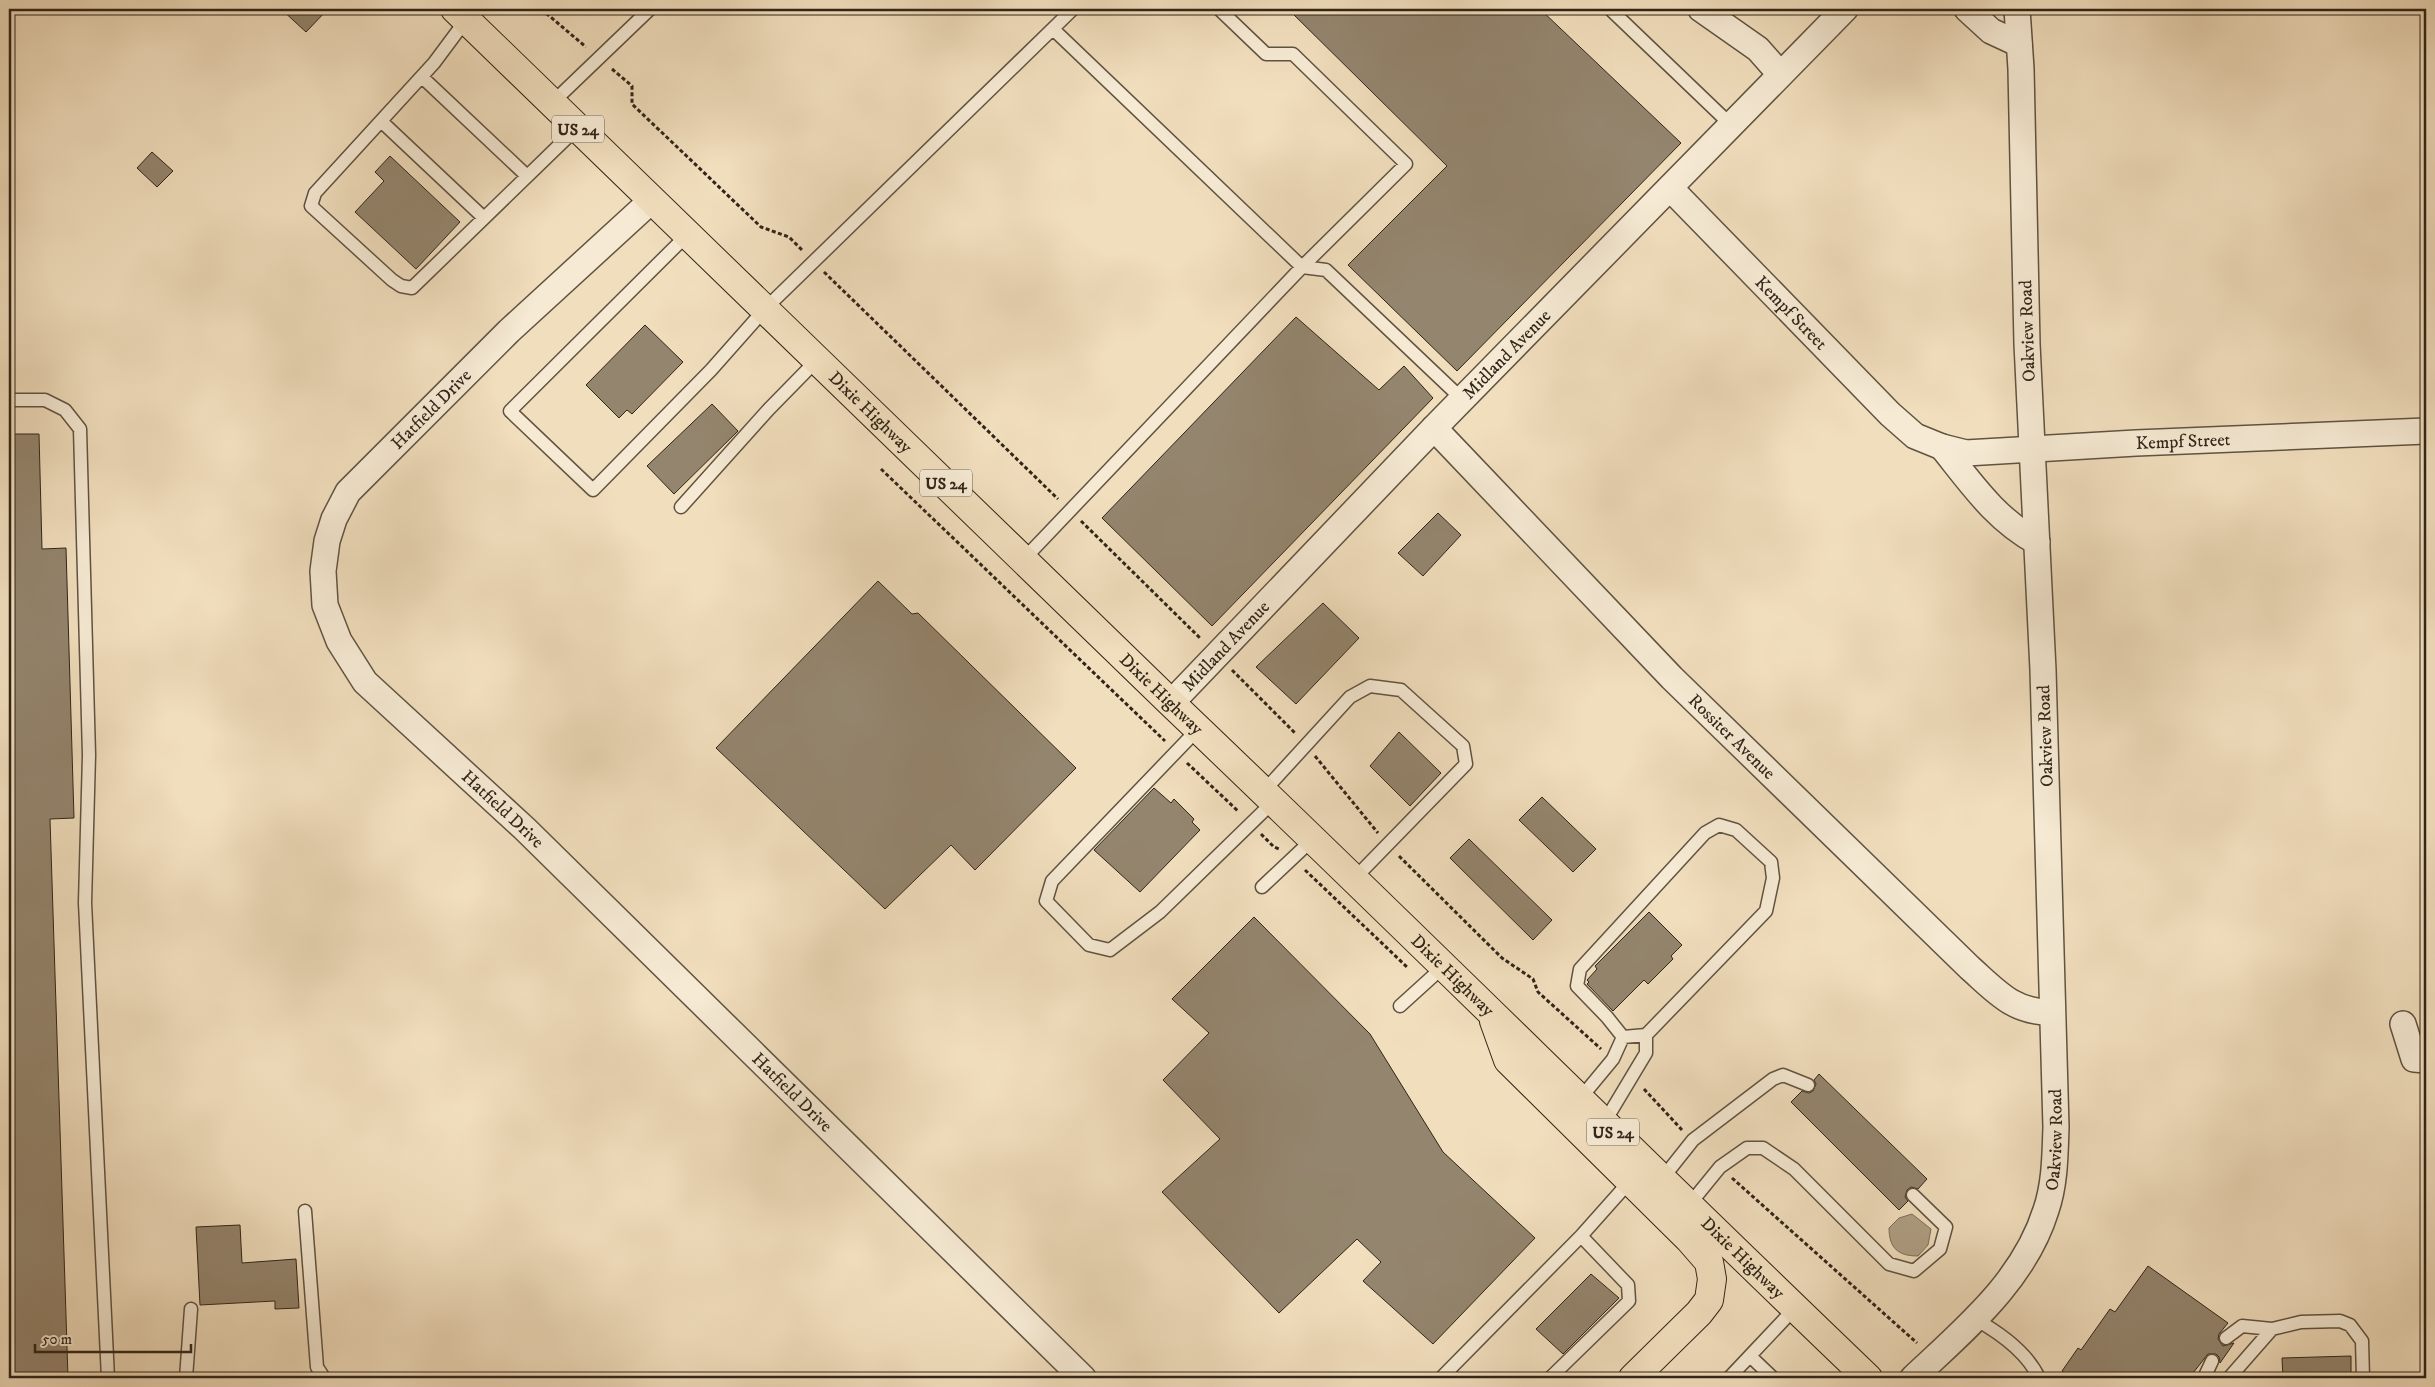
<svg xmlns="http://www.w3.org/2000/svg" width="2435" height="1387" font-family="'IM FELL DW Pica',serif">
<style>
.water{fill:#af9f85;stroke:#7c6e5a}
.building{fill:#94856e;stroke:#302519}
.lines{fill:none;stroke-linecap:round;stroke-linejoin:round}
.lane-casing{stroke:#605342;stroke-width:15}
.street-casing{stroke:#605342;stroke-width:28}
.primary-casing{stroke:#302519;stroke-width:30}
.path{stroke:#302519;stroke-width:3;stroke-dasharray:4 2.5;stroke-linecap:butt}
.lane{stroke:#f6ead4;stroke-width:12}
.street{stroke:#f6ead4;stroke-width:25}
.primary{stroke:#f1debd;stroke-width:28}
.labels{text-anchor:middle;stroke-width:5;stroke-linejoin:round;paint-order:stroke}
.shield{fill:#f6ead4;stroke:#6b6051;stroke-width:1}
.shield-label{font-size:16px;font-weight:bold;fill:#302519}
.street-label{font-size:18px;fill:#302519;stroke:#f6ead4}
</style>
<rect width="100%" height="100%" fill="#f1debd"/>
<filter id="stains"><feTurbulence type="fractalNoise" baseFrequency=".004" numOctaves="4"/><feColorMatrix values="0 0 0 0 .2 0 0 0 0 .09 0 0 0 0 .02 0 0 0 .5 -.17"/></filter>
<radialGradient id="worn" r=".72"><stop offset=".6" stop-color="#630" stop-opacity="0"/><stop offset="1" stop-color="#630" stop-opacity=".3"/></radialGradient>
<path class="water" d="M 1912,1214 L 1931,1229 L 1928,1245 L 1918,1256 C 1899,1256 1889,1249 1889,1228 L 1899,1218 Z"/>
<path class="building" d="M 281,9 L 328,9 L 306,32 Z
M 1288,9 L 1540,9 L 1681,143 L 1457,371 L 1348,265 L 1447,166 Z
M 152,152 L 173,171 L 157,187 L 137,168 Z
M 390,156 L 460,222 L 416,269 L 355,212 L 384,181 L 375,172 Z
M 1296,317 L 1379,390 L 1404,366 L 1433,398 L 1212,626 L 1102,518 Z
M 645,325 L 683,362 L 632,414 L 627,410 L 619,418 L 586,385 Z
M 712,404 L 738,431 L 674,494 L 647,466 Z
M 9,434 L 39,434 L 42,549 L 66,548 L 74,818 L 50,819 L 68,1378 L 9,1378 Z
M 1438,513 L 1461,535 L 1423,576 L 1398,553 Z
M 878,581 L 912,614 L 918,613 L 1076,768 L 975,870 L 951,845 L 885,909 L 716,748 Z
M 1323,603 L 1359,638 L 1296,704 L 1256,667 Z
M 1399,732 L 1441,773 L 1410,806 L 1370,766 Z
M 1154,788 L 1171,803 L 1174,799 L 1194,819 L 1192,822 L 1200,830 L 1140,892 L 1094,850 Z
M 1542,797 L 1596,849 L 1573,872 L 1519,820 Z
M 1469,839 L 1552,920 L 1533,940 L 1450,858 Z
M 1649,912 L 1682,945 L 1671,956 L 1673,959 L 1648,984 L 1644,980 L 1613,1011 L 1587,984 L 1589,982 L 1587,980 L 1597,969 L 1595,966 Z
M 1254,917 L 1370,1034 L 1443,1152 L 1535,1238 L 1433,1344 L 1363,1281 L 1381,1262 L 1357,1239 L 1279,1313 L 1162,1192 L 1220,1139 L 1163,1080 L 1209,1033 L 1172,999 Z
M 1819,1074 L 1927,1179 L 1918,1189 L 1911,1187 L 1907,1190 L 1905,1197 L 1908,1201 L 1899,1210 L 1791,1102 L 1802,1091 L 1809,1093 L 1813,1091 L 1816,1084 L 1814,1080 Z
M 240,1225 L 242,1263 L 296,1259 L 299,1308 L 275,1309 L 275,1301 L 200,1305 L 196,1227 Z
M 2148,1266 L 2228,1323 L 2219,1334 L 2218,1339 L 2223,1346 L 2234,1343 L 2220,1363 L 2219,1357 L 2216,1354 L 2208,1354 L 2189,1378 L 2073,1378 L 2062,1371 L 2078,1348 L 2081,1350 L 2110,1309 L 2115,1312 Z
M 1591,1274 L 1619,1298 L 1563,1354 L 1536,1329 Z
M 2351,1356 L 2351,1376 L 2283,1378 L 2282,1358 Z"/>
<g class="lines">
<defs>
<path id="lane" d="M 1610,9 L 1730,124
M 466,20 L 434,63 L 315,193 L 311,206 L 392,280 L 401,286 L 412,288 L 577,128
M 1053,29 L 1302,267 L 1326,270 L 1462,399
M 422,77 L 527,176
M 552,103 L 650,9
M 381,121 L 484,218
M 687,235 L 510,411 L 593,490 L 711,370 L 765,309 L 1073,9
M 9,400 L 45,400 L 65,410 L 80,429 L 89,755 L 85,903 L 108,1378
M 681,507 L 769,409 L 817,360
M 1023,560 L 1302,267 L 1406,164 L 1293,54 L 1266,54 L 1219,9
M 1198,729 L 1052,881 L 1046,901 L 1089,945 L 1110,950 L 1160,912 L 1274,801
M 1264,791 L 1350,697 L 1370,686 L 1401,690 L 1463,746 L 1466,764 L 1354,879
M 1719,825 L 1736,830 L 1771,862 L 1773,878 L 1766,911 L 1646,1035 L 1623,1037 L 1607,1017 L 1577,986 L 1580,969 L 1705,833 Z
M 1262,887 L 1313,839
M 1400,1006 L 1443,967
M 1579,1100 L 1613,1059 L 1623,1037
M 1604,1123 L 1646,1053 L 1646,1035
M 1662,1179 L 1693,1140 L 1773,1079 L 1783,1075 L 1808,1085
M 1689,1205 L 1720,1167 L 1747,1148 L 1763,1148 L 1794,1169 L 1889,1264 L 1914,1271 L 1940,1249 L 1946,1227 L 1913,1195
M 305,1211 L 317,1367 L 324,1378
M 1975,1319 C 2000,1333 2027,1352 2039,1378
M 2226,1338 L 2242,1326 L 2272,1329
M 1750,1356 L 1773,1378
M 186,1378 L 191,1309
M 1441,1378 L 1581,1236 L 1630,1181
M 1550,1378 L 1629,1301 L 1628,1285 L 1581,1236
M 1729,1378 L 1795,1308
M 2204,1378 L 2212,1361
M 2229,1378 L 2272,1329 L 2301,1322 L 2340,1321 L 2350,1325 L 2362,1341 L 2363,1378"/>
<g id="street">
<path d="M 1701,9 L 1758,49 L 1780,74"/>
<path d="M 1967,9 L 1991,31 L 2019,44"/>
<path id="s1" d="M 1670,188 L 1890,414 L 1915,436 L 1942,447 L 1966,453 L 2136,443 L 2426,431"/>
<path id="s2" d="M 652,200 L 509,331 L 348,492 L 334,519 L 327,541 L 323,571 L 325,605 L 339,641 L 365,682 L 525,829 L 1083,1378"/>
<path id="s3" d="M 1434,428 L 1672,678 L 1970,968 C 1997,992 2014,1013 2052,1012"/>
<path d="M 1942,447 C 1971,483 1995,519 2037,542"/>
<path id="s4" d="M 1171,703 L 1434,428 L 1845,9"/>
<path d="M 2403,1024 L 2414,1059 L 2426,1060"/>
<path id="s5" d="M 1913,1378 C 1965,1329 2024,1281 2046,1210 C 2055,1184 2055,1155 2056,1127 L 2043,670 L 2027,344 L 2021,69 L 2017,9"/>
</g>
<g id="primary">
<path id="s6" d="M 455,9 L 1171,703 C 1405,926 1634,1154 1868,1378"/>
<path d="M 1494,1021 L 1508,1060 L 1689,1239 L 1709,1262 L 1712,1279 L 1709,1300 L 1699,1313 L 1633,1378"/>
</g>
</defs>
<use href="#lane" class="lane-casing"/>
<use href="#street" class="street-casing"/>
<use href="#primary" class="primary-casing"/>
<path class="path" d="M 527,9 L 547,14 L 586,47
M 612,69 L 632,86 L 632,104 L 761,227 L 789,237 L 802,250
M 824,272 L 1058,499
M 881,469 L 1165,741
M 1081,521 L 1201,639
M 1232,670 L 1295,733
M 1315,756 L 1378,833
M 1187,763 L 1239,812
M 1261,834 L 1274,847 L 1279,849
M 1399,856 L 1502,958 L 1533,979 L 1538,992 L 1601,1049
M 1305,870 L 1407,967
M 1644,1089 L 1682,1130
M 1732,1178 L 1917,1343
M 1953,1374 L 1957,1378"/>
<use href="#lane" class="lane"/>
<use href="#street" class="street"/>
<use href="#primary" class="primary"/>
</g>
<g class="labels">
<g class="shield">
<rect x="552" y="115.5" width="52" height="27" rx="4"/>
<rect x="920" y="469.5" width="52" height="27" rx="4"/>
<rect x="1587" y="1118.5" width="52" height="27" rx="4"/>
</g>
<g class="shield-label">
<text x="578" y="135">US 24</text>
<text x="946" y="489">US 24</text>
<text x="1613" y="1138">US 24</text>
</g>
<g class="street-label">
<text dy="6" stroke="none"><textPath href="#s1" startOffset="174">Kempf Street</textPath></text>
<text transform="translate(2027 331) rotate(-92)" y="6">Oakview Road</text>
<text dy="6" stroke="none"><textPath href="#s4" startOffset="484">Midland Avenue</textPath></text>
<text transform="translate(431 409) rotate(-45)" y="6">Hatfield Drive</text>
<text dy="6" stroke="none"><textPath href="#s6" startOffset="579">Dixie Highway</textPath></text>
<text dy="6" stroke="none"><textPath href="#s1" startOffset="620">Kempf Street</textPath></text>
<text dy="6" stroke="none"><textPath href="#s4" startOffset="79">Midland Avenue</textPath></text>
<text dy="6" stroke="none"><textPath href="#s6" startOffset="984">Dixie Highway</textPath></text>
<text dy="6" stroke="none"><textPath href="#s3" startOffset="429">Rossiter Avenue</textPath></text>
<text transform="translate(2045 736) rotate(-92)" y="6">Oakview Road</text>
<text dy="6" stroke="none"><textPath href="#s2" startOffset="814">Hatfield Drive</textPath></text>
<text dy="6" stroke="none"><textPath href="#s6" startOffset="1389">Dixie Highway</textPath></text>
<text dy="6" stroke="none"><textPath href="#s2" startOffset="1219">Hatfield Drive</textPath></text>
<text dy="6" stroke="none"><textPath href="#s5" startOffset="288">Oakview Road</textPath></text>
<text dy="6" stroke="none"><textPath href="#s6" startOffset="1794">Dixie Highway</textPath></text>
</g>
</g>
<rect width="2435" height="1387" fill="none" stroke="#f1debd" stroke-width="30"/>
<rect x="10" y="10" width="2415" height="1367" fill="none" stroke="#302519" stroke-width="2.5"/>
<rect x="15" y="15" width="2405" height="1357" fill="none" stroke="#302519"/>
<path d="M35 1344v8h156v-8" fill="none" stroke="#302519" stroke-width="2.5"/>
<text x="42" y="1344" font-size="15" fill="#302519" stroke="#f6ead4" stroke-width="4" paint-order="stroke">50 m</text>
<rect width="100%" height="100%" filter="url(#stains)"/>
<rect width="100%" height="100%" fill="url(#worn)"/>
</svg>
